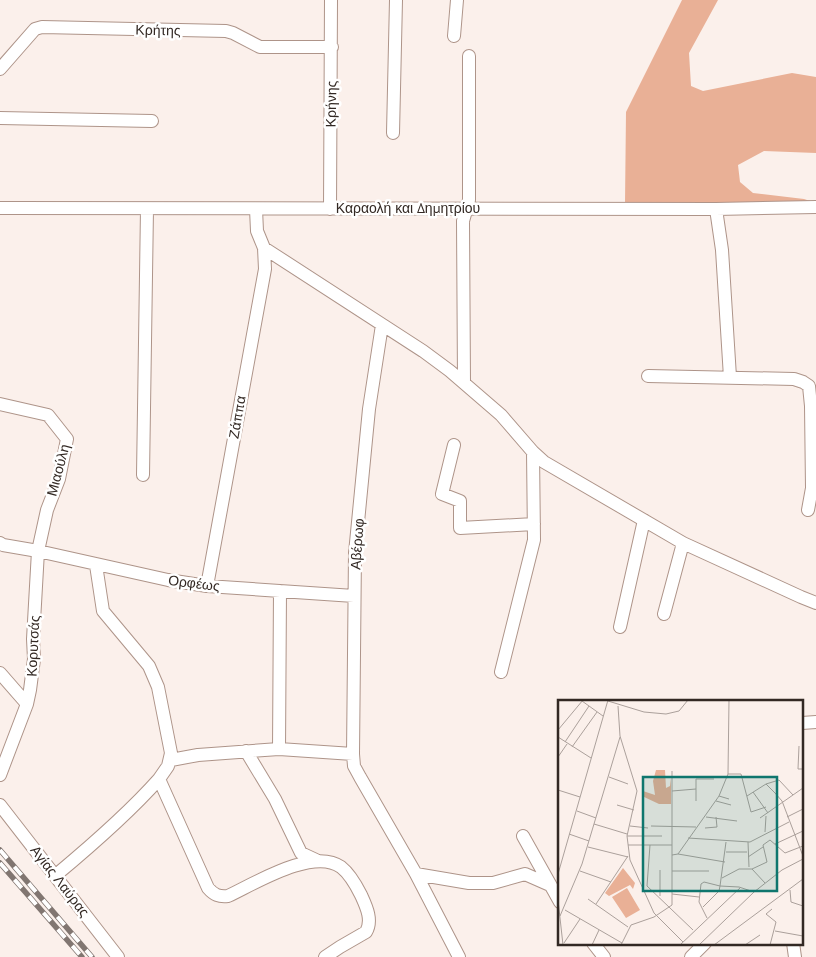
<svg xmlns="http://www.w3.org/2000/svg" width="816" height="957" font-family="'PT Sans',sans-serif">
<style>
.green{fill:#e9b096}
.lines{fill:none;stroke-linecap:round;stroke-linejoin:round}
.minor-casing{stroke:#ae9489;stroke-width:14}
.minor{stroke:#fff;stroke-width:12}
.rail-casing{stroke:#817671;stroke-width:5.5}
.rail{stroke:#fff;stroke-width:4;stroke-dasharray:11;stroke-linecap:butt}
.labels{text-anchor:middle;stroke-width:5;stroke-linejoin:round;paint-order:stroke}
.street-label{font-size:14px;fill:#322823;stroke:#fff}
.inset-road{fill:none;stroke:#aba09b;stroke-width:1}
.view{fill:#0f766e;fill-opacity:0.15;stroke:#0f766e;stroke-width:2.5}
.inset-edge{fill:none;stroke:#322823;stroke-width:2.5}
</style>
<rect width="100%" height="100%" fill="#fbf0eb"/>
<path class="green" d="M 682,0 L 718,0 L 689,53 L 691,86 L 703,91 L 792,73 L 816,77 L 816,153 L 764,151 L 738,165 L 740,182 L 753,193 L 804,199 L 810,201 L 714,205 L 625,203 L 626,112 Z"/>
<g class="lines">
<defs>
<path id="minor" d="M 454,36 L 457,0
M 0,69 L 35,29 L 42,27 L 226,31 L 233,33 L 260,47 L 332,47
M 0,118 L 152,121
M 393,133 L 396,0
M 0,208 L 716,209 L 816,207
M 256,209 L 257,231 L 264,248 L 423,351 L 450,371 L 501,415 L 533,452 L 544,462 L 683,543 L 664,614
M 330,209 L 331,0
M 716,209 L 722,250 L 730,377
M 382,325 L 369,409 L 355,553 L 353,754 L 354,766 L 360,777 L 416,874 L 459,957
M 648,376 L 794,379 L 803,382 L 809,386 L 811,406 L 812,488 L 808,510
M 464,382 L 463,221 L 469,200 L 469,56
M 0,404 L 48,415 L 67,439 L 59,479 L 47,510 L 38,551 L 168,580 L 207,586 L 354,596
M 454,445 L 442,494 L 460,501 L 460,528 L 534,524
M 143,475 L 147,209
M 0,543 L 3,545 L 38,551 L 33,639 L 34,659 L 30,690 L 27,704 L 0,775
M 683,543 L 801,597 L 816,603
M 96,565 L 103,611 L 149,666 L 158,687 L 171,753 L 168,766 L 159,779 L 208,888 C 214,895 219,897 228,896 C 254,884 313,847 341,867 C 350,874 356,885 361,895 C 366,906 373,920 366,932 L 340,947 L 325,957
M 207,586 L 265,269 L 264,248
M 620,627 L 644,520
M 501,672 L 534,540 L 533,452
M 0,673 L 27,704
M 802,723 L 816,722
M 279,749 L 280,591
M 246,751 L 275,799 L 301,853 L 316,860
M 171,760 L 198,755 L 279,749 L 353,754
M 0,805 L 118,957
M 523,836 L 560,902
M 416,874 L 469,883 L 493,883 L 525,874 L 550,885
M 56,875 C 92,845 128,814 159,779
M 593,943 L 604,957
M 793,943 L 795,957
M 691,957 L 705,943"/>
</defs>
<use href="#minor" class="minor-casing"/>
<use href="#minor" class="minor"/>
<defs>
<path id="rail" d="M 0,850 L 92,957
M 0,863 L 82,957"/>
</defs>
<use href="#rail" class="rail-casing"/>
<use href="#rail" class="rail"/>
</g>
<g class="labels">
<g class="street-label">
<text transform="translate(158 30) rotate(1)" y="5">Κρήτης</text>
<text transform="translate(331 104) rotate(-89)" y="5">Κρήνης</text>
<text x="408" y="213">Καραολή και Δημητρίου</text>
<text transform="translate(237 417) rotate(-80)" y="5">Ζάππα</text>
<text transform="translate(58 470) rotate(-75)" y="5">Μιαούλη</text>
<text transform="translate(357 544) rotate(-86)" y="5">Αβέρωφ</text>
<text transform="translate(194 583) rotate(7)" y="5">Ορφέως</text>
<text transform="translate(33 646) rotate(-87)" y="5">Κορυτσάς</text>
<text transform="translate(60 881) rotate(52)" y="5">Αγίας Λαύρας</text>
</g>
</g>
<g transform="translate(558 700)">
<rect width="245" height="245" fill="#fbf0eb"/>
<path d="M 98,70 L 107,70 L 108,88 L 112,86 L 113,78 L 113,104 L 101,104 L 84,96 L 85,91 L 97,95 L 95,81 ZM 65,168 L 77,183 L 75,189 L 72,185 L 51,196 L 47,193 ZM 69,188 L 82,210 L 68,218 L 54,197 Z" fill="#e9b096"/>
<path class="inset-road" d="M 24,1 L 45,16M 50,1 L 86,12 L 108,14 L 121,11 L 130,0M 60,6 L 62,36 L 79,91 L 69,136 L 72,160 L 96,213 L 125,242M 0,30 L 25,0M 0,37 L 33,58M 7,42 L 31,6M 241,46 L 240,69 L 245,69M 14,47 L 39,12M 0,57 L 9,44M 170,74 L 171,0M 51,77 L 70,84M 208,84 L 221,80 L 235,95M 0,90 L 22,97M 114,91 L 138,89M 195,92 L 210,113M 161,96 L 170,74 L 183,74 L 193,112 L 208,107M 189,96 L 208,84 L 217,93 L 224,101 L 245,156M 138,101 L 138,79 L 156,79M 158,101 L 173,105M 59,105 L 76,110M 19,111 L 38,118M 148,117 L 179,121M 229,117 L 245,109M 202,118 L 245,88M 36,124 L 69,134M 72,126 L 90,128M 93,126 L 138,127M 147,128 L 159,127 L 158,117M 207,132 L 208,116M 11,134 L 31,141M 69,136 L 104,136M 130,138 L 192,142 L 231,122M 190,142 L 191,167M 217,144 L 245,131M 70,145 L 114,145M 92,145 L 89,186 L 135,230M 30,147 L 70,157M 168,152 L 189,152M 120,154 L 167,162M 114,155 L 120,154 L 161,96 L 171,99M 190,157 L 205,147M 194,169 L 207,183M 22,171 L 53,182M 114,171 L 151,171M 0,174 L 50,0M 164,178 L 181,169 L 194,169 L 209,162 L 205,145 L 212,140 L 227,153 L 245,146M 232,190 L 233,202 L 245,206M 114,194 L 141,197M 102,196 L 102,170M 30,199 L 70,227M 0,200 L 5,245M 38,204 L 70,156M 145,207 L 161,191 L 162,186 L 181,187 L 196,192M 7,210 L 64,243M 2,216 L 24,164 L 62,37M 149,218 L 141,202 L 143,184 L 146,182 L 162,186 L 168,142M 217,231 L 245,236M 6,243 L 22,219M 34,245 L 41,230M 63,245 L 73,225 L 96,217 L 114,205 L 114,71M 122,245 L 183,187M 141,245 L 196,192 L 224,170 L 245,159M 156,245 L 245,179M 187,245 L 202,235M 212,245 L 218,222 L 208,214 L 214,209"/>
<path class="view" d="M 85,77 L 219,77 L 219,191 L 85,191 Z"/>
<rect width="245" height="245" class="inset-edge"/>
</g>
</svg>
